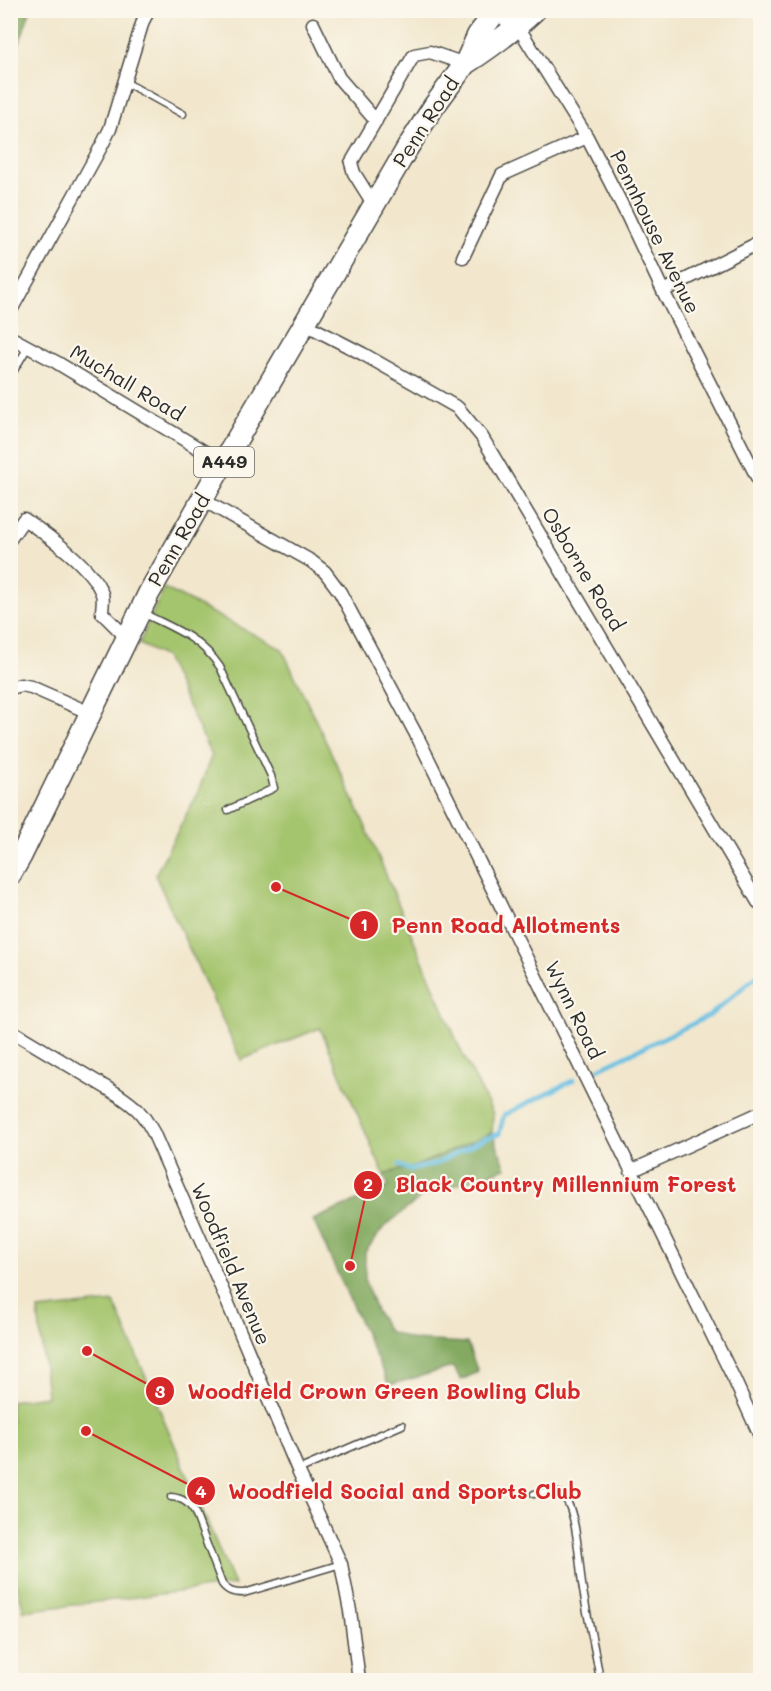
<svg xmlns="http://www.w3.org/2000/svg" width="771" height="1691" font-family="Mali,sans-serif">
<style>
.green{fill:#a4c46d;stroke:#68784c;stroke-width:1.5}
.forest{fill:#83aa60;stroke:#576a46;stroke-width:1.5}
.lines{fill:none;stroke-linecap:round;stroke-linejoin:round}
.stream{stroke:#66bfe3;stroke-width:4.5}
.lane-casing{stroke:#494743;stroke-width:9}
.street-casing{stroke:#494743;stroke-width:15}
.highway-casing{stroke:#494743;stroke-width:24}
.lane{stroke:#fff;stroke-width:6}
.street{stroke:#fff;stroke-width:12}
.highway{stroke:#fff;stroke-width:21}
.labels{text-anchor:middle;stroke-width:4.5;stroke-linejoin:round;paint-order:stroke}
.shield{fill:#fbf7ec;stroke:#696865;stroke-width:1.5}
.shield-label{font-size:18px;font-weight:bold;fill:#2b2b2b}
.street-label{font-size:20px;fill:#2b2b2b;stroke:#fbf7ec}
.leader{fill:none;stroke:#d62828;stroke-width:2}
.callout-dot{fill:#d62828;stroke:#fbf7ec;stroke-width:2}
.mark-label{font-size:18px;text-anchor:middle;font-weight:bold;fill:#fff}
.callout-label{font-size:21px;text-anchor:middle;font-weight:bold;fill:#d62828;stroke:#fbf7ec;stroke-width:4.5;stroke-linejoin:round;paint-order:stroke}
</style>
<rect width="100%" height="100%" fill="#fbf7ec"/>
<filter id="ink" filterUnits="userSpaceOnUse"><feTurbulence type="fractalNoise" baseFrequency=".0167" numOctaves="2"/><feDisplacementMap in="SourceGraphic" scale="12" xChannelSelector="R" yChannelSelector="G"/><feConvolveMatrix kernelMatrix="1 2 1 2 8 2 1 2 1" color-interpolation-filters="sRGB"/></filter>
<filter id="wash" filterUnits="userSpaceOnUse"><feTurbulence type="fractalNoise" baseFrequency=".008" numOctaves="4" result="noise"/><feDisplacementMap in="SourceGraphic" scale="24" xChannelSelector="R" yChannelSelector="G"/><feGaussianBlur stdDeviation="1.35" result="paint"/><feColorMatrix in="noise" values="0 0 0 0 0 0 0 0 0 0 0 0 0 0 0 0 0 1.4 0 .05"/><feComposite in="paint" operator="in"/></filter>
<g filter="url(#wash)">
<rect width="100%" height="100%" fill="#f2e7cd"/>
<path class="green" d="M 164,588 L 282,649 L 361,816 L 462,1053 L 493,1114 L 492,1133 L 414,1167 L 399,1170 L 384,1175 L 320,1028 L 241,1060 L 155,875 L 198,792 L 212,754 L 210,752 L 165,657 L 139,644 Z
M 114,1302 L 234,1585 L 24,1611 L 11,1564 L 11,1401 L 47,1396 L 38,1310 Z"/>
<path class="forest" d="M 10,11 L 30,11 L 15,56 L 11,54 Z
M 492,1133 L 506,1168 L 423,1196 L 384,1227 L 365,1252 L 365,1281 L 376,1311 L 388,1331 L 413,1340 L 467,1343 L 478,1372 L 461,1380 L 453,1367 L 389,1385 L 313,1220 L 389,1187 L 384,1175 L 399,1170 L 414,1167 Z"/>
<g class="lines">
<path class="stream" d="M 598,1069 L 709,1016 L 760,973
M 399,1165 L 409,1170 L 436,1164 L 481,1140 L 499,1134 L 504,1115 L 574,1080"/>
</g>
</g>
<g filter="url(#ink)">
<g class="lines">
<defs>
<path id="lane" d="M 125,82 L 183,114
M 10,377 L 28,347
M 143,613 C 174,629 200,637 220,667 L 271,776 L 274,788 L 228,810
M 298,1470 L 402,1425
M 534,1494 C 544,1491 557,1489 565,1498 C 577,1514 579,1563 582,1584 C 587,1616 595,1648 600,1680
M 171,1497 C 183,1498 189,1503 195,1513 L 222,1584 C 228,1592 234,1593 244,1593 L 341,1564"/>
<path id="street" d="M 760,10 L 760,11
M 495,12 L 522,33 L 587,137 L 626,213 L 663,291 L 760,483
M 313,24 L 339,78 L 376,121
M 374,205 L 354,173 L 351,163 L 414,55 L 430,52 L 465,64
M 463,257 L 502,175 L 587,137
M 663,291 L 760,242
M 10,312 L 102,145 L 110,129 L 143,21 L 149,10
M 305,324 L 363,354 L 458,408 L 482,437 L 758,902 L 760,903
M 10,337 L 56,362 L 223,463
M 203,500 L 311,561 L 325,572 L 340,592 L 419,740 L 734,1379 L 760,1436
M 10,539 L 24,519 C 47,535 93,567 102,594 C 104,599 102,607 102,613 L 127,638
M 10,688 L 21,685 L 31,687 L 90,713
M 10,1030 L 117,1094 C 136,1107 142,1112 153,1132 L 216,1275 L 298,1470 L 341,1564 L 350,1611 L 359,1680
M 631,1171 L 760,1113"/>
<path id="highway" d="M 465,64 C 490,48 513,31 535,10
M 10,875 L 21,856 L 149,593 L 223,463 L 408,147 L 434,106 L 465,64 L 478,35 L 497,10"/>
</defs>
<use href="#lane" class="lane-casing"/>
<use href="#street" class="street-casing"/>
<use href="#highway" class="highway-casing"/>
<use href="#lane" class="lane"/>
<use href="#street" class="street"/>
<use href="#highway" class="highway"/>
</g>
</g>
<g class="labels">
<rect class="shield" x="194" y="447" width="60" height="30" rx="4.5"/>
<g class="shield-label">
<text x="224" y="468">A449</text>
</g>
<g class="street-label">
<text transform="translate(426 122) rotate(-57)" y="7">Penn Road</text>
<text transform="translate(655 232) rotate(64)" y="7">Pennhouse Avenue</text>
<text transform="translate(127 383) rotate(31)" y="7">Muchall Road</text>
<text transform="translate(179 540) rotate(-60)" y="7">Penn Road</text>
<text transform="translate(583 569) rotate(59)" y="7">Osborne Road</text>
<text transform="translate(574 1010) rotate(64)" y="7">Wynn Road</text>
<text transform="translate(231 1264) rotate(67)" y="7">Woodfield Avenue</text>
</g>
</g>
<path class="leader" d="M276 887L364 925M350 1266L368 1185M87 1351L160 1391M86 1431L201 1491"/>
<g class="callout-dot">
<circle cx="276" cy="887" r="6"/>
<circle cx="350" cy="1266" r="6"/>
<circle cx="87" cy="1351" r="6"/>
<circle cx="86" cy="1431" r="6"/>
<circle cx="364" cy="925" r="15"/>
<circle cx="368" cy="1185" r="15"/>
<circle cx="160" cy="1391" r="15"/>
<circle cx="201" cy="1491" r="15"/>
</g>
<g class="mark-label">
<text x="364" y="931">1</text>
<text x="368" y="1191">2</text>
<text x="160" y="1398">3</text>
<text x="201" y="1498">4</text>
</g>
<g class="callout-label">
<text x="506" y="933">Penn Road Allotments</text>
<text x="566" y="1192">Black Country Millennium Forest</text>
<text x="384" y="1399">Woodfield Crown Green Bowling Club</text>
<text x="405" y="1499">Woodfield Social and Sports Club</text>
</g>
<rect width="771" height="1691" fill="none" stroke="#fbf7ec" stroke-width="36"/>
</svg>
